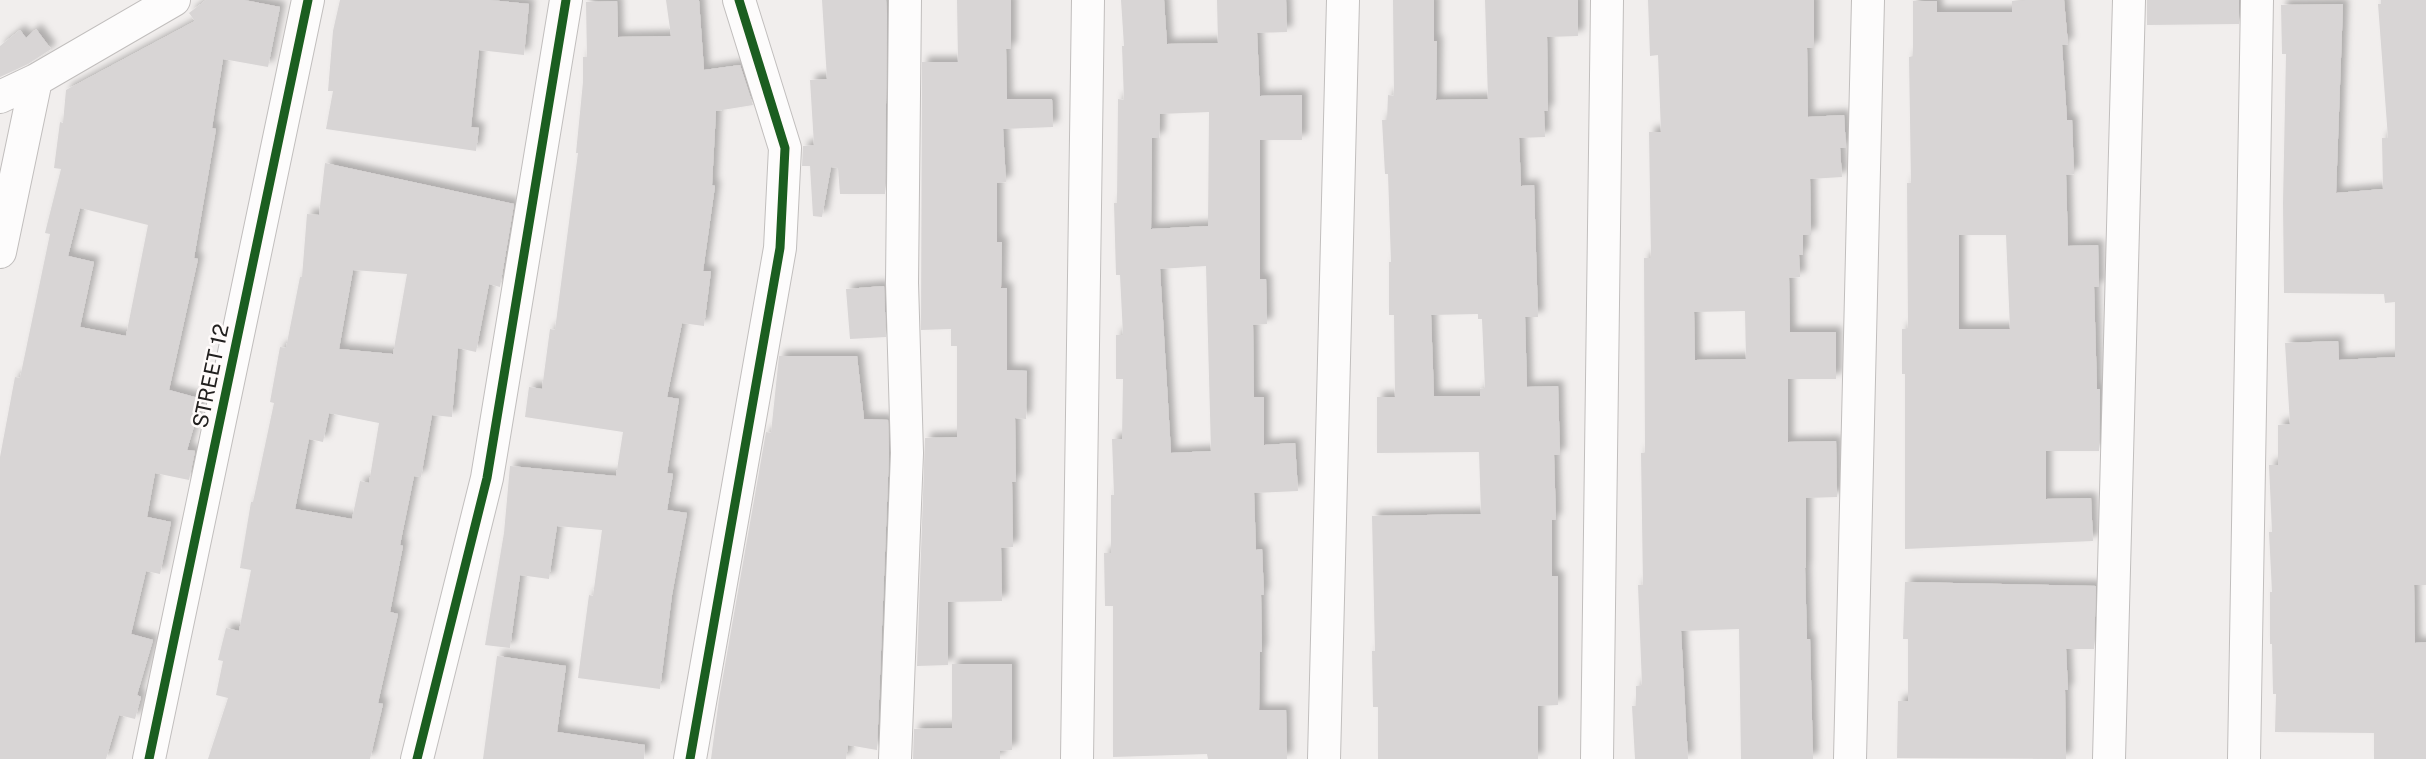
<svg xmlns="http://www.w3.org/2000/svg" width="2426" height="759" font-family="'Public Sans',sans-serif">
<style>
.building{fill:#d8d5d5;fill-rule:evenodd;filter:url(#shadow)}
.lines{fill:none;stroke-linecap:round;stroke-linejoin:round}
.minor-casing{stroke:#c1bebd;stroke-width:34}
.minor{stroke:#fdfcfc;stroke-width:32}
.cycleway-casing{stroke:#fffbfa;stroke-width:13}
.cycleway{stroke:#1b5e20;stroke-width:9}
.labels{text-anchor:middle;stroke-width:5;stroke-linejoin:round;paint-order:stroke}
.street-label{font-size:21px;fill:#22201f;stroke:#fffbfa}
</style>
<defs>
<filter id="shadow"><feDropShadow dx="5.5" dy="-5.5" stdDeviation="3" flood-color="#0004"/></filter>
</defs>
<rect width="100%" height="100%" fill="#f1eeed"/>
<path class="building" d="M 206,0 L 244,0 L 280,7 L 268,67 L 223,59 L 212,128 L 216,129 L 194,258 L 198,259 L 169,390 L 202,399 L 187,450 L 195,451 L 189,480 L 155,473 L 147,517 L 171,522 L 160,574 L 146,571 L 131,634 L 153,640 L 137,695 L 141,697 L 135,719 L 119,715 L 106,759 L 0,759 L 0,457 L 15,377 L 20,378 L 50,234 L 45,233 L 61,169 L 54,168 L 60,122 L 63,123 L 66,90 L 195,21 L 189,13 ZM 80,208 L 148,225 L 126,336 L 80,327 L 94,262 L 68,256 Z
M 340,0 L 490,0 L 529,4 L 524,55 L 479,50 L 471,127 L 479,128 L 476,151 L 326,129 L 333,91 L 328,91 L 333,31 Z
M 666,0 L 699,0 L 704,70 L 740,65 L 753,105 L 716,111 L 712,185 L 715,186 L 703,271 L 711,271 L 704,326 L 682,323 L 667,397 L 679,399 L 667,473 L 673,474 L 667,510 L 687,513 L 672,595 L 660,689 L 578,678 L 589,595 L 593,596 L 602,530 L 557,526 L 549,579 L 520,575 L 510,648 L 485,645 L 504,533 L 510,466 L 616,476 L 623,432 L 525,417 L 529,387 L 542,389 L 550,329 L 555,330 L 578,153 L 576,153 L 583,82 L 583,57 L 587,57 L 586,2 L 617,1 L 618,37 L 671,36 Z
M 822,0 L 886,0 L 887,14 L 885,194 L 840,194 L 838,168 L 831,167 L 822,217 L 813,216 L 810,166 L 802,166 L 803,146 L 814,145 L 810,80 L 827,79 Z
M 957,0 L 1011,0 L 1011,49 L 1006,49 L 1007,99 L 1052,99 L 1053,127 L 1003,129 L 1006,182 L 997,183 L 997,242 L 1002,242 L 1001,288 L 1007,288 L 1007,370 L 1027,371 L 1026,419 L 1015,418 L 1016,482 L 1012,482 L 1013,547 L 1001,548 L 1002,601 L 948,602 L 948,665 L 917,666 L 925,438 L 957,437 L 957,346 L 951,346 L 951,329 L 921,330 L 922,62 L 958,62 Z
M 1121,0 L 1164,0 L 1167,44 L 1218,43 L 1217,0 L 1286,0 L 1287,32 L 1257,33 L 1260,96 L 1302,95 L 1302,140 L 1260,140 L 1260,279 L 1266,279 L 1267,324 L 1253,325 L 1254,397 L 1264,397 L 1264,445 L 1295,443 L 1298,491 L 1254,493 L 1256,550 L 1262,549 L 1264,595 L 1261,595 L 1262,652 L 1260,652 L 1259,710 L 1286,710 L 1287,759 L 1208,759 L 1207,754 L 1113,757 L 1113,606 L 1105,606 L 1104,553 L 1111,553 L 1111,495 L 1114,495 L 1112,439 L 1122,439 L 1123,379 L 1116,379 L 1116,335 L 1123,335 L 1120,275 L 1116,275 L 1114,203 L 1117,203 L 1118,99 L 1124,100 L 1122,46 L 1124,46 ZM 1209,112 L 1208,226 L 1151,229 L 1152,138 L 1159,138 L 1160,114 ZM 1206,266 L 1211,451 L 1171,453 L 1160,269 Z
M 1393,0 L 1434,0 L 1434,41 L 1437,41 L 1436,100 L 1488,99 L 1485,0 L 1578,0 L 1578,36 L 1547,37 L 1548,111 L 1544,111 L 1545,137 L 1519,138 L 1521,186 L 1534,185 L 1538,317 L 1525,317 L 1527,387 L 1558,386 L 1560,455 L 1554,455 L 1556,520 L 1552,520 L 1552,576 L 1558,576 L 1558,705 L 1538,706 L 1538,759 L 1378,759 L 1378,707 L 1373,707 L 1372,651 L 1375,651 L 1372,516 L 1481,514 L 1479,452 L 1377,453 L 1377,397 L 1395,397 L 1394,315 L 1389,315 L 1389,262 L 1391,262 L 1388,174 L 1385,174 L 1382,120 L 1387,120 L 1388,95 L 1394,96 ZM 1478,314 L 1478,319 L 1482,319 L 1485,388 L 1480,389 L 1480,396 L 1434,396 L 1431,315 Z
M 1648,0 L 1814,0 L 1814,48 L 1807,48 L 1808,117 L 1844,115 L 1846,148 L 1840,148 L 1842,177 L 1810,179 L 1811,235 L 1803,235 L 1803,255 L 1799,255 L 1800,277 L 1789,278 L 1790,332 L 1836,332 L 1836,379 L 1788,379 L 1788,442 L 1836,441 L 1837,497 L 1806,498 L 1806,568 L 1805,568 L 1807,639 L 1810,639 L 1813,759 L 1741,759 L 1739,629 L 1681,631 L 1688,759 L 1635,759 L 1632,706 L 1636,706 L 1636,686 L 1642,685 L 1638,585 L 1643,585 L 1641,453 L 1645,453 L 1644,258 L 1651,258 L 1649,132 L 1661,132 L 1658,55 L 1650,56 ZM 1745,311 L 1746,359 L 1695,360 L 1694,312 Z
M 2027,0 L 2064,0 L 2068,44 L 2062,45 L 2067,120 L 2072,120 L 2074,174 L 2066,175 L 2068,246 L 2098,245 L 2099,287 L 2094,287 L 2097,389 L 2100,389 L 2099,451 L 2046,451 L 2046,499 L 2091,498 L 2093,541 L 1905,549 L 1905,374 L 1902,374 L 1902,329 L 1908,329 L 1907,183 L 1911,183 L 1909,57 L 1913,56 L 1913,1 L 1937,1 L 1937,12 L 2012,12 L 2012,1 ZM 1959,235 L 2006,235 L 2010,329 L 1959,329 Z
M 2147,0 L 2239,0 L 2239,24 L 2147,25 Z
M 2381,0 L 2426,0 L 2426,585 L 2414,585 L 2415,643 L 2426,642 L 2426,759 L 2374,759 L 2374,733 L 2275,732 L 2276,694 L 2273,694 L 2272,644 L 2270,644 L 2270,592 L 2272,592 L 2269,532 L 2272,532 L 2269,465 L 2278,465 L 2278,425 L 2290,424 L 2285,343 L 2338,341 L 2339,360 L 2395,357 L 2395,302 L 2385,303 L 2384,294 L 2284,293 L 2283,203 L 2286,54 L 2282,54 L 2281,5 L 2343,4 L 2336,193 L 2383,189 L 2382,138 L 2388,138 L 2378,4 L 2381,4 Z
M 36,29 L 51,49 L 28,64 L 0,77 L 0,46 L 20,30 L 26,38 Z
M 325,163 L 514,204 L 500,287 L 489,284 L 476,352 L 458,348 L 452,417 L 432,415 L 421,477 L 414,476 L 400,545 L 403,546 L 390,612 L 398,614 L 378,703 L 383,704 L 370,759 L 208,759 L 228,698 L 216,695 L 223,661 L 218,660 L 226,628 L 239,631 L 251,570 L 240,568 L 251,502 L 253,502 L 274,403 L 270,402 L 280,347 L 286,348 L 300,277 L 302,277 L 307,214 L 319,215 ZM 353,270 L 407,274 L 393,354 L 339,349 ZM 329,413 L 379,423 L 369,483 L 360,481 L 352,519 L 295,509 L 309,439 L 323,442 Z
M 884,286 L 886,337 L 850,339 L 846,289 Z
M 779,356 L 857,356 L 864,419 L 888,420 L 889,453 L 877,750 L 848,745 L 846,759 L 711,759 L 719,699 L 766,432 L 771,433 Z
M 1905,582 L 2096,586 L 2094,649 L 2066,649 L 2068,690 L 2065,690 L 2066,759 L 1897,758 L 1898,701 L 1908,701 L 1908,639 L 1903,639 Z
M 497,656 L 566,666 L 557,732 L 645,745 L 644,759 L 483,759 Z
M 952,664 L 1012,664 L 1012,750 L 1000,751 L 1000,759 L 913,759 L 914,729 L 952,728 Z"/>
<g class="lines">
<defs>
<path id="minor" d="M 0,97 L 36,80 L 174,0
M 0,252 L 36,80
M 149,759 L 308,0
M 417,759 L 487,478 L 566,0
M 690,759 L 780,248 L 785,148 L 739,0
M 895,759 L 907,453 L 902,283 L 905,0
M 1077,759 L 1088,0
M 1324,759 L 1343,0
M 1597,759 L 1607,0
M 1850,759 L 1868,0
M 2109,759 L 2129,0
M 2244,759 L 2257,0"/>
</defs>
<use href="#minor" class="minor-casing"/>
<use href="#minor" class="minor"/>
<defs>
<path id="cycleway" d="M 149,759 L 308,0
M 417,759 L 487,478 L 566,0
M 690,759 L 780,248 L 785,148 L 739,0"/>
</defs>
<use href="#cycleway" class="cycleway-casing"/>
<use href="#cycleway" class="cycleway"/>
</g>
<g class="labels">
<g class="street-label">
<text transform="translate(211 376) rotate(-78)" y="7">STREET 12</text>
</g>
</g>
</svg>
